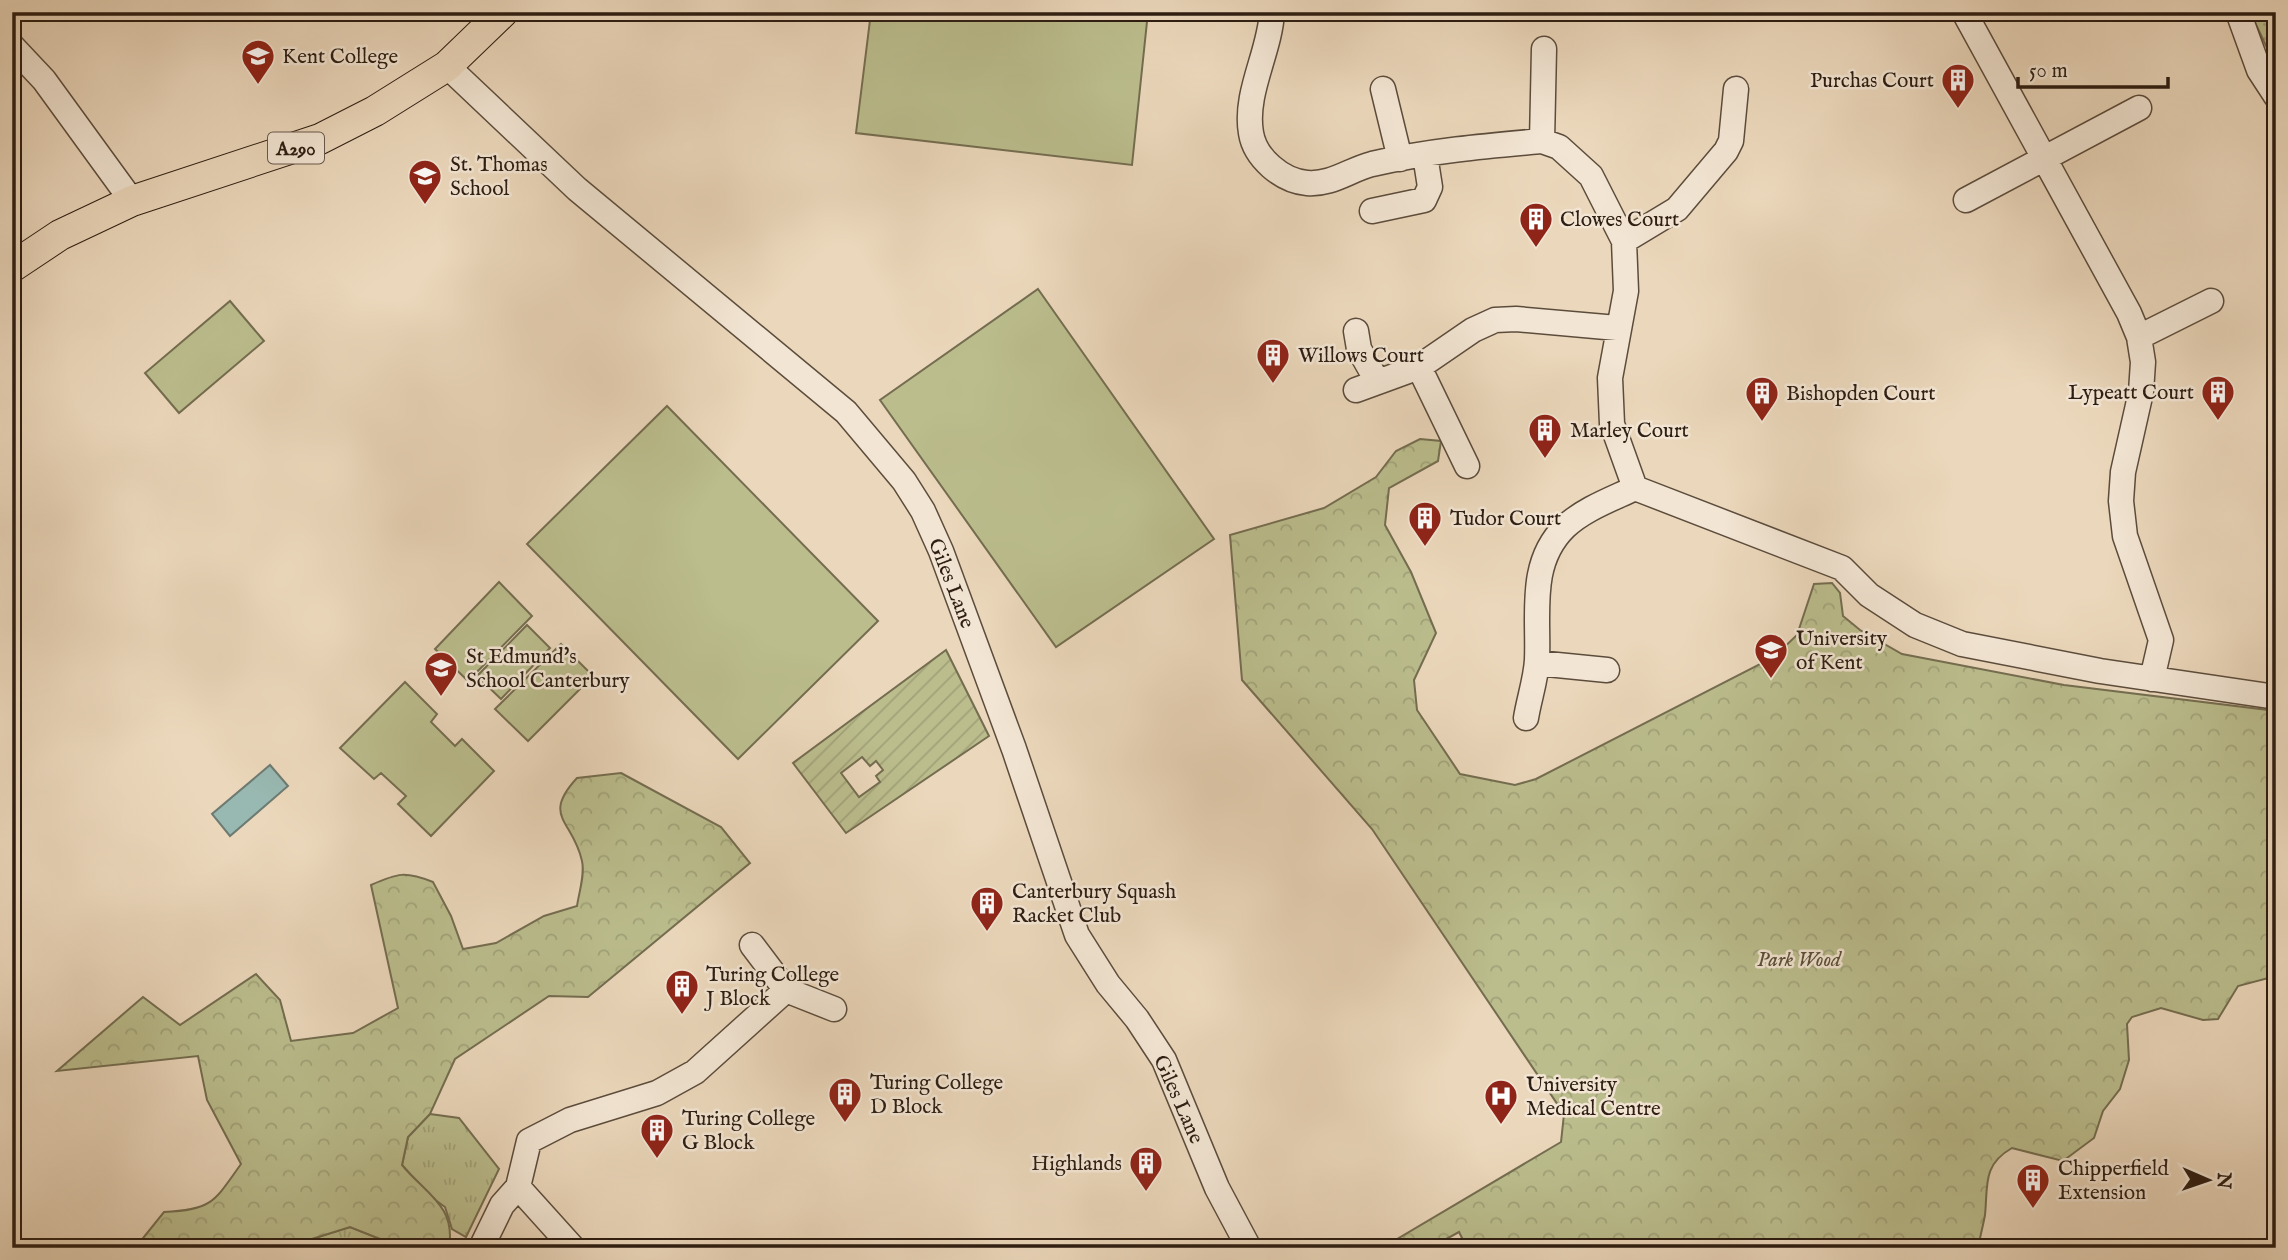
<svg xmlns="http://www.w3.org/2000/svg" width="2288" height="1260" font-family="'IM FELL English',serif">
<style>
.grass{fill:url(#grass-tufts);stroke:#746d50;stroke-width:2}
.forest{fill:url(#forest-crowns);stroke:#746d50;stroke-width:2}
.park{fill:url(#park-dots);stroke:#746d50;stroke-width:2}
.garden{fill:url(#garden-furrows);stroke:#746d50;stroke-width:2;fill-rule:evenodd}
.pitch{fill:#bbbd8d;stroke:#746d50;stroke-width:2}
.water{fill:#98b9b2;stroke:#6d7b72;stroke-width:2}
.lines{fill:none;stroke-linecap:round;stroke-linejoin:round}
.minor-casing{stroke:#5c4c3c;stroke-width:27}
.major-casing{stroke:#2d1d12;stroke-width:32}
.minor{stroke:#f2e5d3;stroke-width:24}
.major{stroke:#ebd7bb;stroke-width:30}
.labels{text-anchor:middle;stroke-width:5;stroke-linejoin:round;paint-order:stroke}
.shield{fill:#f2e5d3;stroke:#68594c;stroke-width:2}
.shield-label{font-size:19px;font-weight:bold;fill:#2d1d12}
.poi-label{font-size:21px;fill:#2d1d12;stroke:#f2e5d3;text-anchor:start}
.street-label{font-size:21px;fill:#2d1d12;stroke:#f2e5d3}
.park-label{font-size:21px;font-style:italic;fill:#584d37;stroke:#f2e5d3}
</style>
<defs>
<pattern id="grass-tufts" width="24" height="20" patternUnits="userSpaceOnUse" patternTransform="scale(1.75)"><rect width="24" height="20" fill="#bbbd8d"/><path d="M3 7l-1-3M5 7V3M7 7l1-3M15 17l-1-3M17 17v-4M19 17l1-3" fill="none" stroke="#a1a279"/></pattern>
<pattern id="forest-crowns" width="20" height="18" patternUnits="userSpaceOnUse" patternTransform="scale(1.75)"><rect width="20" height="18" fill="#bbbd8d"/><path d="M2 6a3 3 0 1 1 6 0M12 15a3 3 0 1 1 6 0" fill="none" stroke="#a1a279"/></pattern>
<pattern id="park-dots" width="8" height="8" patternUnits="userSpaceOnUse" patternTransform="scale(1.75)"><rect width="8" height="8" fill="#bbbd8d"/><path d="M2 2h.1M6 6h.1" fill="none" stroke="#a1a279" stroke-width="1.8" stroke-linecap="round"/></pattern>
<pattern id="garden-furrows" width="10" height="10" patternUnits="userSpaceOnUse" patternTransform="scale(1.75)"><rect width="10" height="10" fill="#bbbd8d"/><path d="M-1 1l2-2M0 10L10 0M9 11l2-2" fill="none" stroke="#a1a279"/></pattern>
</defs>
<rect width="100%" height="100%" fill="#ebd7bb"/>
<filter id="stains"><feTurbulence type="fractalNoise" baseFrequency=".00286" numOctaves="4"/><feColorMatrix values="0 0 0 0 .2 0 0 0 0 .09 0 0 0 0 .02 0 0 0 .5 -.17"/></filter>
<radialGradient id="worn" r=".72"><stop offset=".6" stop-color="#630" stop-opacity="0"/><stop offset="1" stop-color="#630" stop-opacity=".3"/></radialGradient>
<path class="grass" d="M 430,1114 L 459,1118 L 499,1169 L 466,1237 L 452,1229 L 445,1207 L 427,1194 L 402,1165 L 408,1137 Z
M 350,1227 L 403,1248 L 283,1248 Z"/>
<path class="forest" d="M 1420,439 L 1441,441 L 1438,461 L 1389,488 L 1385,525 L 1411,572 L 1436,633 L 1414,680 L 1417,710 L 1460,774 L 1515,785 L 1536,779 L 1774,657 L 1797,635 L 1814,584 L 1832,583 L 1840,593 L 1843,616 L 1860,630 L 1902,654 L 2064,685 L 2276,711 L 2276,976 L 2238,986 L 2218,1019 L 2203,1020 L 2161,1008 L 2132,1017 L 2127,1024 L 2129,1060 L 2120,1089 L 2103,1111 L 2094,1138 L 2063,1161 L 2012,1148 C 1982,1165 1988,1186 1985,1215 C 1983,1226 1980,1237 1978,1248 L 1623,1248 L 1617,1240 L 1599,1248 L 1467,1248 L 1459,1232 L 1430,1248 L 1382,1248 L 1561,1142 L 1564,1114 L 1372,829 L 1242,680 L 1230,535 L 1324,508 L 1376,477 L 1396,451 Z
M 621,773 L 721,827 L 750,863 L 588,997 L 549,996 L 455,1059 L 430,1114 L 408,1137 L 402,1165 C 426,1194 456,1206 449,1247 L 403,1248 L 350,1227 L 283,1248 L 135,1248 L 164,1212 C 212,1210 214,1202 241,1164 L 207,1100 L 198,1056 L 57,1071 L 143,997 L 180,1025 L 256,974 L 280,1000 L 291,1041 L 353,1033 L 398,1008 L 371,885 C 398,873 405,871 433,882 L 451,916 L 463,949 L 496,943 L 544,916 L 577,906 C 579,892 585,875 582,861 C 573,820 541,817 577,778 Z"/>
<path class="park" d="M 2250,12 L 2276,12 L 2276,67 Z"/>
<path class="garden" d="M 946,650 L 989,736 L 846,833 L 793,763 ZM 862,757 L 870,766 L 876,761 L 883,770 L 876,776 L 880,782 L 859,797 L 841,773 Z"/>
<path class="pitch" d="M 871,12 L 1148,12 L 1132,165 L 856,133 Z
M 1038,289 L 1214,539 L 1056,647 L 880,400 Z
M 230,301 L 264,341 L 179,413 L 145,373 Z
M 667,406 L 878,621 L 738,759 L 527,544 Z
M 499,582 L 532,616 L 468,681 L 435,649 Z
M 527,625 L 550,648 L 501,699 L 477,676 Z
M 561,644 L 593,676 L 528,741 L 495,709 Z
M 405,682 L 437,714 L 431,722 L 455,746 L 462,739 L 494,771 L 431,836 L 398,804 L 406,796 L 381,773 L 374,779 L 340,748 Z"/>
<path class="water" d="M 270,765 L 288,786 L 230,836 L 212,814 Z"/>
<g class="lines">
<defs>
<path id="minor" d="M 1272,12 C 1270,52 1244,93 1251,133 C 1255,158 1282,181 1307,183 C 1332,185 1349,170 1372,164 C 1428,151 1485,146 1542,141 L 1559,147 L 1591,176 L 1624,241 L 1626,291 L 1610,378 L 1612,424 L 1635,488 L 1842,568 L 1869,595 L 1915,625 L 1962,644 L 2100,671 L 2276,697
M 1964,12 L 2129,313 L 2139,337 L 2143,362 L 2141,392 L 2123,472 L 2121,501 L 2125,536 L 2161,640 L 2152,679
M 2238,12 L 2259,70 L 2276,96
M 12,46 L 44,80 L 132,201
M 447,66 L 577,189 L 846,412 L 904,481 L 923,511 L 941,551 L 1014,749 L 1077,935 L 1108,984 L 1137,1019 L 1164,1060 L 1217,1188 L 1249,1248
M 1383,89 L 1400,159
M 1542,141 L 1544,49
M 1966,200 L 2139,108
M 1372,211 L 1424,200 L 1430,187 L 1425,155
M 1624,241 L 1677,209 L 1726,151 L 1731,141 L 1736,89
M 1356,331 L 1359,349 L 1377,381
M 2139,337 L 2211,301
M 1419,367 L 1467,466
M 1356,390 L 1419,367 L 1473,330 L 1495,320 L 1516,319 L 1617,328
M 1537,663 L 1607,670
M 1526,718 C 1529,699 1536,679 1537,660 C 1539,614 1528,563 1565,527 C 1584,509 1612,499 1635,488
M 786,990 L 834,1009
M 481,1248 L 502,1205 L 518,1187
M 573,1248 L 518,1187 L 529,1141 L 570,1120 L 657,1093 L 695,1072 L 786,990 L 752,945"/>
<path id="major" d="M 12,267 L 60,235 L 132,201 L 320,139 L 375,111 L 447,66 L 503,12"/>
</defs>
<use href="#minor" class="minor-casing"/>
<use href="#major" class="major-casing"/>
<use href="#minor" class="minor"/>
<use href="#major" class="major"/>
</g>
<defs>
<symbol id="school-pin" viewBox="-11 -11 22 30"><path d="M0 17L-7.5 6A9.5 9.5 0 1 1 7.5 6Z" fill="#8f2418" stroke="#f2e5d3"/><path d="M0-5L7-2L0 1L-7-2ZM-4 1L0 2.5L4 1V4Q0 6-4 4Z" fill="#fff"/></symbol>
<symbol id="building-pin" viewBox="-11 -11 22 30"><path d="M0 17L-7.5 6A9.5 9.5 0 1 1 7.5 6Z" fill="#8f2418" stroke="#f2e5d3"/><path d="M-4-6H4V6H1V3H-1V6H-4ZM-2.5-4.3h1.7v1.8h-1.7ZM.8-4.3h1.7v1.8H.8ZM-2.5-1h1.7V.8h-1.7ZM.8-1h1.7V.8H.8Z" fill="#fff"/></symbol>
<symbol id="university-pin" viewBox="-11 -11 22 30"><path d="M0 17L-7.5 6A9.5 9.5 0 1 1 7.5 6Z" fill="#8f2418" stroke="#f2e5d3"/><path d="M0-5L7-2L0 1L-7-2ZM-4 1L0 2.5L4 1V4Q0 6-4 4Z" fill="#fff"/></symbol>
<symbol id="hospital-pin" viewBox="-11 -11 22 30"><path d="M0 17L-7.5 6A9.5 9.5 0 1 1 7.5 6Z" fill="#8f2418" stroke="#f2e5d3"/><path d="M-5-5h3v3.5h4V-5h3V5h-3V1.5h-4V5h-3Z" fill="#fff"/></symbol>
</defs>
<g fill-rule="evenodd">
<use href="#school-pin" x="239" y="37" width="38" height="52"/>
<use href="#building-pin" x="1939" y="61" width="38" height="52"/>
<use href="#school-pin" x="406" y="157" width="38" height="52"/>
<use href="#building-pin" x="1517" y="200" width="38" height="52"/>
<use href="#building-pin" x="1254" y="336" width="38" height="52"/>
<use href="#building-pin" x="2199" y="373" width="38" height="52"/>
<use href="#building-pin" x="1743" y="374" width="38" height="52"/>
<use href="#building-pin" x="1526" y="411" width="38" height="52"/>
<use href="#building-pin" x="1406" y="499" width="38" height="52"/>
<use href="#university-pin" x="1752" y="631" width="38" height="52"/>
<use href="#school-pin" x="422" y="649" width="38" height="52"/>
<use href="#building-pin" x="968" y="884" width="38" height="52"/>
<use href="#building-pin" x="663" y="967" width="38" height="52"/>
<use href="#building-pin" x="826" y="1075" width="38" height="52"/>
<use href="#hospital-pin" x="1482" y="1077" width="38" height="52"/>
<use href="#building-pin" x="638" y="1111" width="38" height="52"/>
<use href="#building-pin" x="1127" y="1144" width="38" height="52"/>
<use href="#building-pin" x="2014" y="1161" width="38" height="52"/>
</g>
<g class="labels">
<rect class="shield" x="268" y="132.5" width="56" height="31" rx="5"/>
<g class="shield-label">
<text x="296" y="155">A290</text>
</g>
<g class="poi-label">
<text x="282" y="63">Kent College</text>
<text x="1934" y="87" text-anchor="end">Purchas Court</text>
<text x="450" y="171">St. Thomas<tspan x="450" dy="24">School</tspan></text>
<text x="1560" y="226">Clowes Court</text>
<text x="1298" y="362">Willows Court</text>
<text x="2194" y="399" text-anchor="end">Lypeatt Court</text>
<text x="1786" y="400">Bishopden Court</text>
<text x="1570" y="437">Marley Court</text>
<text x="1450" y="525">Tudor Court</text>
<text x="1796" y="645">University<tspan x="1796" dy="24">of Kent</tspan></text>
<text x="466" y="663">St Edmund's<tspan x="466" dy="24">School Canterbury</tspan></text>
<text x="1012" y="898">Canterbury Squash<tspan x="1012" dy="24">Racket Club</tspan></text>
<text x="706" y="981">Turing College<tspan x="706" dy="24">J Block</tspan></text>
<text x="870" y="1089">Turing College<tspan x="870" dy="24">D Block</tspan></text>
<text x="1526" y="1091">University<tspan x="1526" dy="24">Medical Centre</tspan></text>
<text x="682" y="1125">Turing College<tspan x="682" dy="24">G Block</tspan></text>
<text x="1122" y="1170" text-anchor="end">Highlands</text>
<text x="2058" y="1175">Chipperfield<tspan x="2058" dy="24">Extension</tspan></text>
</g>
<g class="street-label">
<text transform="translate(952 583) rotate(69)" y="7">Giles Lane</text>
<text transform="translate(1179 1099) rotate(66)" y="7">Giles Lane</text>
</g>
<g class="park-label">
<text x="1799" y="966">Park Wood</text>
</g>
</g>
<rect width="2288" height="1260" fill="none" stroke="#ebd7bb" stroke-width="42"/>
<rect x="14" y="14" width="2260" height="1232" fill="none" stroke="#2d1d12" stroke-width="3.5"/>
<rect x="21" y="21" width="2246" height="1218" fill="none" stroke="#2d1d12" stroke-width="2"/>
<g transform="translate(2208 1180) rotate(92)" stroke="#f2e5d3" stroke-width="5" paint-order="stroke">
<path d="M0-5L12 26L0 18L-12 26Z" fill="#2d1d12"/>
<text y="-10" font-size="19" font-weight="bold" text-anchor="middle" fill="#2d1d12">N</text>
</g>
<path d="M2018 77v10h150v-10" fill="none" stroke="#2d1d12" stroke-width="3.5"/>
<text x="2029" y="77" font-size="21" fill="#2d1d12" stroke="#f2e5d3" stroke-width="5" paint-order="stroke">50 m</text>
<rect width="100%" height="100%" filter="url(#stains)"/>
<rect width="100%" height="100%" fill="url(#worn)"/>
</svg>
